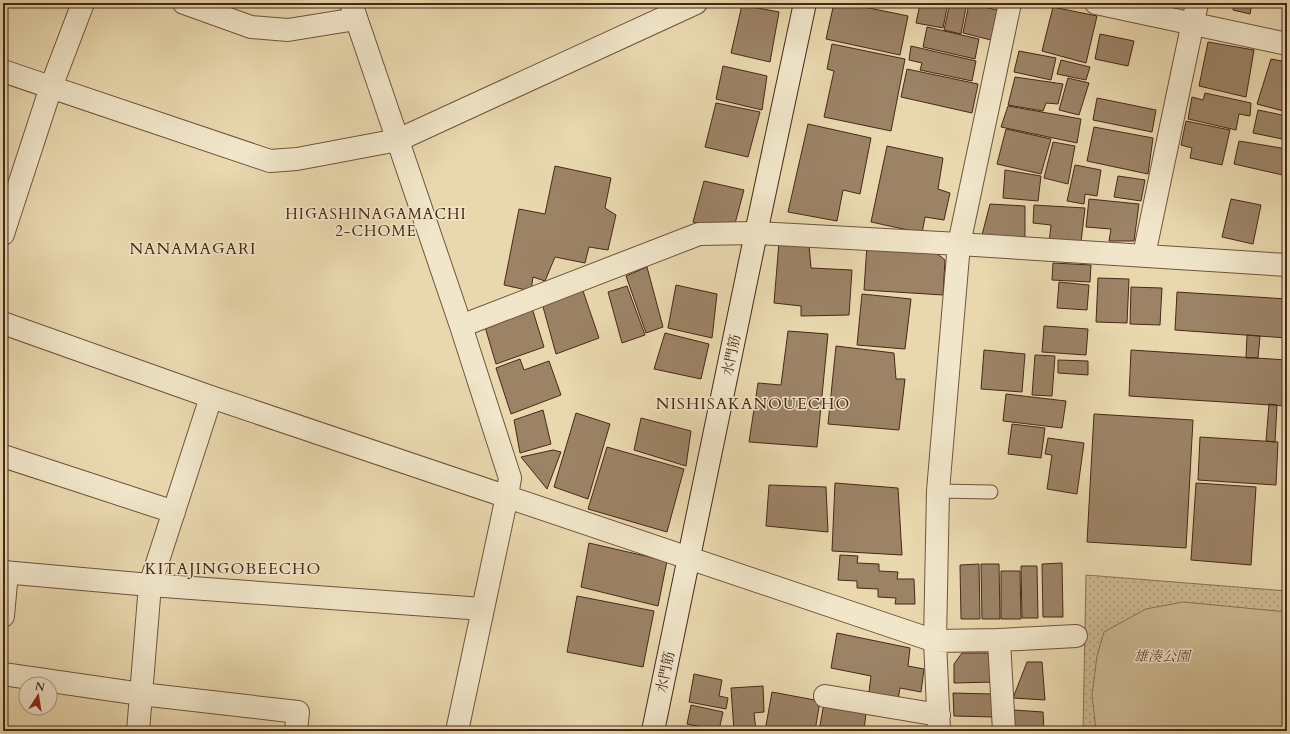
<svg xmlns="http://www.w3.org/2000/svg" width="1290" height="734" font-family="Cardo,'Noto Serif JP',serif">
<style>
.park{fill:url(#park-dots);stroke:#8c7056}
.pitch{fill:#ceba94;stroke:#8c7056}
.building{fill:#9c8366;stroke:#492718}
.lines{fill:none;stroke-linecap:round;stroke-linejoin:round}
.lane-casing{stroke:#71533e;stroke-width:15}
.street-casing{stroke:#71533e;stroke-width:24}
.secondary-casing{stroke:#492718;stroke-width:24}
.lane{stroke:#f1e6ca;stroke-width:13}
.street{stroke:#f1e6ca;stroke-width:22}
.secondary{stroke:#f1e6ca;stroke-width:22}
.labels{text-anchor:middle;stroke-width:3;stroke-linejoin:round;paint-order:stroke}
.street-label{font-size:14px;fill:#492718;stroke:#f1e6ca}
.park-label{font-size:14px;font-style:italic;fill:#644431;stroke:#f1e6ca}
.neighbourhood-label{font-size:15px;letter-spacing:1px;fill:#492718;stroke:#f1e6ca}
.quarter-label{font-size:16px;letter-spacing:1px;fill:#492718;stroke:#f1e6ca}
</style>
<defs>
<pattern id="park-dots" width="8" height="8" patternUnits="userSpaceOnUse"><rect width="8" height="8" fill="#ceba94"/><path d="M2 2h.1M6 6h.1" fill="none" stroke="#a99778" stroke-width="1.8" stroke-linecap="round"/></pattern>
</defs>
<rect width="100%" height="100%" fill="#e9d8ae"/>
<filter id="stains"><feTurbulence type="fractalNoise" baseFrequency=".005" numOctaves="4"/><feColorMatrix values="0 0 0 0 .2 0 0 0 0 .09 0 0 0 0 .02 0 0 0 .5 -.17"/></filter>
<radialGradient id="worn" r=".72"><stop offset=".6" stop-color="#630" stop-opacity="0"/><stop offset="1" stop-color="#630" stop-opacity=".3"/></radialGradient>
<path class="park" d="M 1086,575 L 1287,591 L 1287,731 L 1083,731 Z"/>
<path class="pitch" d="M 1183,602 L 1287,612 L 1287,731 L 1096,731 L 1092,695 L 1097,656 L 1104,632 L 1146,609 Z"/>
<path class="building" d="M 834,3 L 845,3 L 908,16 L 900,55 L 826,39 Z
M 851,3 L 864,3 L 863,6 Z
M 918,3 L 948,3 L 943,28 L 916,23 L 920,4 Z
M 950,3 L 966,7 L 961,34 L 944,30 Z
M 969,3 L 997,10 L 991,40 L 963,33 Z
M 1234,3 L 1252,3 L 1250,14 L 1233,10 Z
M 742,5 L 779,12 L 770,62 L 731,53 Z
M 1053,7 L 1097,16 L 1086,63 L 1042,51 Z
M 927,27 L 979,39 L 975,59 L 923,47 Z
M 1100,34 L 1134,41 L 1128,66 L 1095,59 Z
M 1208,42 L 1254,50 L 1246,97 L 1199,86 Z
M 832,44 L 905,59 L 891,131 L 824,117 L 834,71 L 827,69 Z
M 911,46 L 976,61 L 972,81 L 920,70 L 922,63 L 909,60 Z
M 1019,51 L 1056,58 L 1051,80 L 1014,72 Z
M 1271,59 L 1287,62 L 1287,112 L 1257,104 Z
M 1061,60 L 1090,67 L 1086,80 L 1057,74 Z
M 723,66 L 767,76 L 762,110 L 716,99 Z
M 907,69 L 978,84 L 972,113 L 901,97 Z
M 1015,77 L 1063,84 L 1058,104 L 1046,103 L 1043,111 L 1008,105 Z
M 1068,78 L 1089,83 L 1079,115 L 1059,110 Z
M 1205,93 L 1251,103 L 1250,116 L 1239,114 L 1236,130 L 1188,119 L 1192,97 L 1203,100 Z
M 1097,98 L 1156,110 L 1152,132 L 1093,120 Z
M 716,103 L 760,112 L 748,157 L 705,147 Z
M 1008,106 L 1081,119 L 1077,143 L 1001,127 Z
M 1258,110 L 1287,116 L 1287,140 L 1253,133 Z
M 1186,121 L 1230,130 L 1222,165 L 1190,158 L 1192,148 L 1181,145 Z
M 808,124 L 871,138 L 860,194 L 843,190 L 837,221 L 788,212 Z
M 1094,127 L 1153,138 L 1148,174 L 1087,161 Z
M 1006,129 L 1051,139 L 1041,174 L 997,164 Z
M 1239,141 L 1287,149 L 1287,176 L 1234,164 Z
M 1053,142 L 1075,146 L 1068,184 L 1044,178 Z
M 887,146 L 943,158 L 938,189 L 950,193 L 944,220 L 925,217 L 922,233 L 871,222 Z
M 1075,165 L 1101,170 L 1097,196 L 1085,194 L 1084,204 L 1067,201 Z
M 555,166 L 611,178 L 605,208 L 616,215 L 608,250 L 589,247 L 585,263 L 555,257 L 545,281 L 533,277 L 531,291 L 504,285 L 519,209 L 545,214 Z
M 1005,170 L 1041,176 L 1038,201 L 1003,198 Z
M 1118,176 L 1145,180 L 1141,201 L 1114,197 Z
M 704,181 L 744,190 L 733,231 L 693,222 Z
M 1089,199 L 1139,204 L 1134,241 L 1109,241 L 1111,229 L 1086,227 Z
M 1231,199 L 1261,205 L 1253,244 L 1222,237 Z
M 990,204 L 1025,206 L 1025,238 L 982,235 Z
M 1034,205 L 1085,208 L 1081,242 L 1049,243 L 1051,225 L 1033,223 Z
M 779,242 L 809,245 L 811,268 L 852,270 L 849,315 L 801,316 L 801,306 L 774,303 Z
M 867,245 L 935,252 L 945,260 L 943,295 L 864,290 Z
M 1053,263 L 1091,265 L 1090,282 L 1052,280 Z
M 647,267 L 663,327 L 646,333 L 626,276 Z
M 1098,278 L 1129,279 L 1127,323 L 1096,322 Z
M 1059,282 L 1089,285 L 1087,310 L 1057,308 Z
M 676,285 L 717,294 L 712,338 L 668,328 Z
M 627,286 L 645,335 L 622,343 L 608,292 Z
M 1131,287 L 1162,288 L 1160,325 L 1130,324 Z
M 582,288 L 599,338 L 556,354 L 542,303 Z
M 1177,292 L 1287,299 L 1287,338 L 1175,330 Z
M 862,294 L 911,299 L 905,349 L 857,345 Z
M 532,308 L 544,347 L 496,364 L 485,327 Z
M 1044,326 L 1088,329 L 1086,355 L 1042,352 Z
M 788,331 L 828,334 L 817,447 L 749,442 L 758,383 L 781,385 Z
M 665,333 L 709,344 L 701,379 L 654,369 Z
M 1247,335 L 1260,336 L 1258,358 L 1246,358 Z
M 836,346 L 894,353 L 896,379 L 905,379 L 899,430 L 828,424 Z
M 984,350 L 1025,354 L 1022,392 L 981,389 Z
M 1131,350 L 1287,360 L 1287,406 L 1129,396 Z
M 1035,355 L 1055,356 L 1052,396 L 1032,395 Z
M 520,359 L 524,370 L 549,361 L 561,395 L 511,414 L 496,368 Z
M 1058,360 L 1088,361 L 1088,375 L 1058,373 Z
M 1006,394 L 1066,401 L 1062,428 L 1003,421 Z
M 1269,404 L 1277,405 L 1275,442 L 1266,441 Z
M 543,410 L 551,444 L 520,453 L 514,420 Z
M 576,413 L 610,424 L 588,499 L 554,487 Z
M 1094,414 L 1193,420 L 1186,548 L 1087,542 Z
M 641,418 L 691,431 L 686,466 L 634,450 Z
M 1012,424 L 1045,428 L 1041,458 L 1008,454 Z
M 1200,437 L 1278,442 L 1276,485 L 1198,480 Z
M 1048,438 L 1084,443 L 1077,494 L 1047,489 L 1052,455 L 1045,454 Z
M 607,447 L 684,469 L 667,532 L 588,509 Z
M 553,450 L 561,452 L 547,489 L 521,457 Z
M 835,483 L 898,488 L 902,555 L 832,551 Z
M 1196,483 L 1256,487 L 1251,565 L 1191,560 Z
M 769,485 L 826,487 L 828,532 L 766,526 Z
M 589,543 L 667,561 L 658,606 L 581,587 Z
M 840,555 L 858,556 L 857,563 L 879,564 L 879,571 L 898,572 L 897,579 L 914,579 L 915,604 L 895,604 L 896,598 L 878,597 L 878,589 L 857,588 L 857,581 L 838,580 Z
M 1062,563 L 1063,617 L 1043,617 L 1042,564 Z
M 979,564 L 980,619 L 961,619 L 960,565 Z
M 981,564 L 999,564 L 1000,619 L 982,619 Z
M 1021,566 L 1037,566 L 1038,618 L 1022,618 Z
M 1001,571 L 1020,571 L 1021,619 L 1001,619 Z
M 577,596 L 654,611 L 643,667 L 567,652 Z
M 837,633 L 910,648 L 908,666 L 924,669 L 921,692 L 900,688 L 897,705 L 868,699 L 871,676 L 831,668 Z
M 962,653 L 993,653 L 995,682 L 954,683 L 954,664 Z
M 1027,662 L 1042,662 L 1045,700 L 1013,698 Z
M 694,674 L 722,680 L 719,696 L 728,698 L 726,709 L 689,702 Z
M 763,686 L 764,712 L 754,713 L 756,731 L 734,731 L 731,688 Z
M 772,692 L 820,701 L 815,731 L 765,731 Z
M 953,693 L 992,694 L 994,717 L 954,716 Z
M 824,703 L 866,712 L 864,731 L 819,731 Z
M 691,705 L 723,712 L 719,730 L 687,724 Z
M 1014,710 L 1043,712 L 1044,731 L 1024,731 L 1012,728 Z"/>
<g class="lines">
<defs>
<path id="lane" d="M 938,491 L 991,492"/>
<path id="street" d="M 184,3 L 251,27 L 288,30 L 356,19
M 351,3 L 461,326 L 510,478 L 507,496 L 457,731
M 1096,3 L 1287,44
M 3,71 L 270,161 L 297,159 L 398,140 L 696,3
M 3,234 L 51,87 L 83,3
M 1144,255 L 1197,3
M 3,323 L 211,397 L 935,641 L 999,640 L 1076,636
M 461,326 L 699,234 L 756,233 L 959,244 L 1287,265
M 3,456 L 174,512
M 3,572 L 150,585 L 483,609
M 3,616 L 7,572
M 999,640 L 1004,731
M 3,674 L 141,694 L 298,712 L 296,731
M 825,696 L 939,715
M 138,731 L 150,585 L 211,397
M 939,731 L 935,641 L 938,491 L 959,244 L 1010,3"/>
<path id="secondary" d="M 653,731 L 756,233 L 805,3"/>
</defs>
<use href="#lane" class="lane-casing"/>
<use href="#street" class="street-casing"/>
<use href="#secondary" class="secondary-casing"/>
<use href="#lane" class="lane"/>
<use href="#street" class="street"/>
<use href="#secondary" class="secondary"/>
</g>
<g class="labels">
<g class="street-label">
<text transform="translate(731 355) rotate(-78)" y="5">水門筋</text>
<text transform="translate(665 672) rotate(-78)" y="5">水門筋</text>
</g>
<g class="park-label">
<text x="1162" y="661">雄湊公園</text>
</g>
<g class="neighbourhood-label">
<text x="376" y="219">HIGASHINAGAMACHI<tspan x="376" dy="17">2-CHOME</tspan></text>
</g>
<g class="quarter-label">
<text x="193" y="254">NANAMAGARI</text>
<text x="753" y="409">NISHISAKANOUECHO</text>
<text x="233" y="574">KITAJINGOBEECHO</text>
</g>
</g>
<rect width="1290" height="734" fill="none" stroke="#e9d8ae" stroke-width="16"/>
<rect x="4" y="4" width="1282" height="726" fill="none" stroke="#492718" stroke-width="2"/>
<rect x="8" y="8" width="1274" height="718" fill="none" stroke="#492718"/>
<g transform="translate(38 696) rotate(12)"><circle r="19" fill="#f1e6ca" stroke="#ae9a83"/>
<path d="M0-3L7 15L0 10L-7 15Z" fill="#8f2418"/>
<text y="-6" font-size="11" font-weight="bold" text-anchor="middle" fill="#492718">N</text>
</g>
<rect width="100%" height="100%" filter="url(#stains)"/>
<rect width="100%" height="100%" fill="url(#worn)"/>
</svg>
